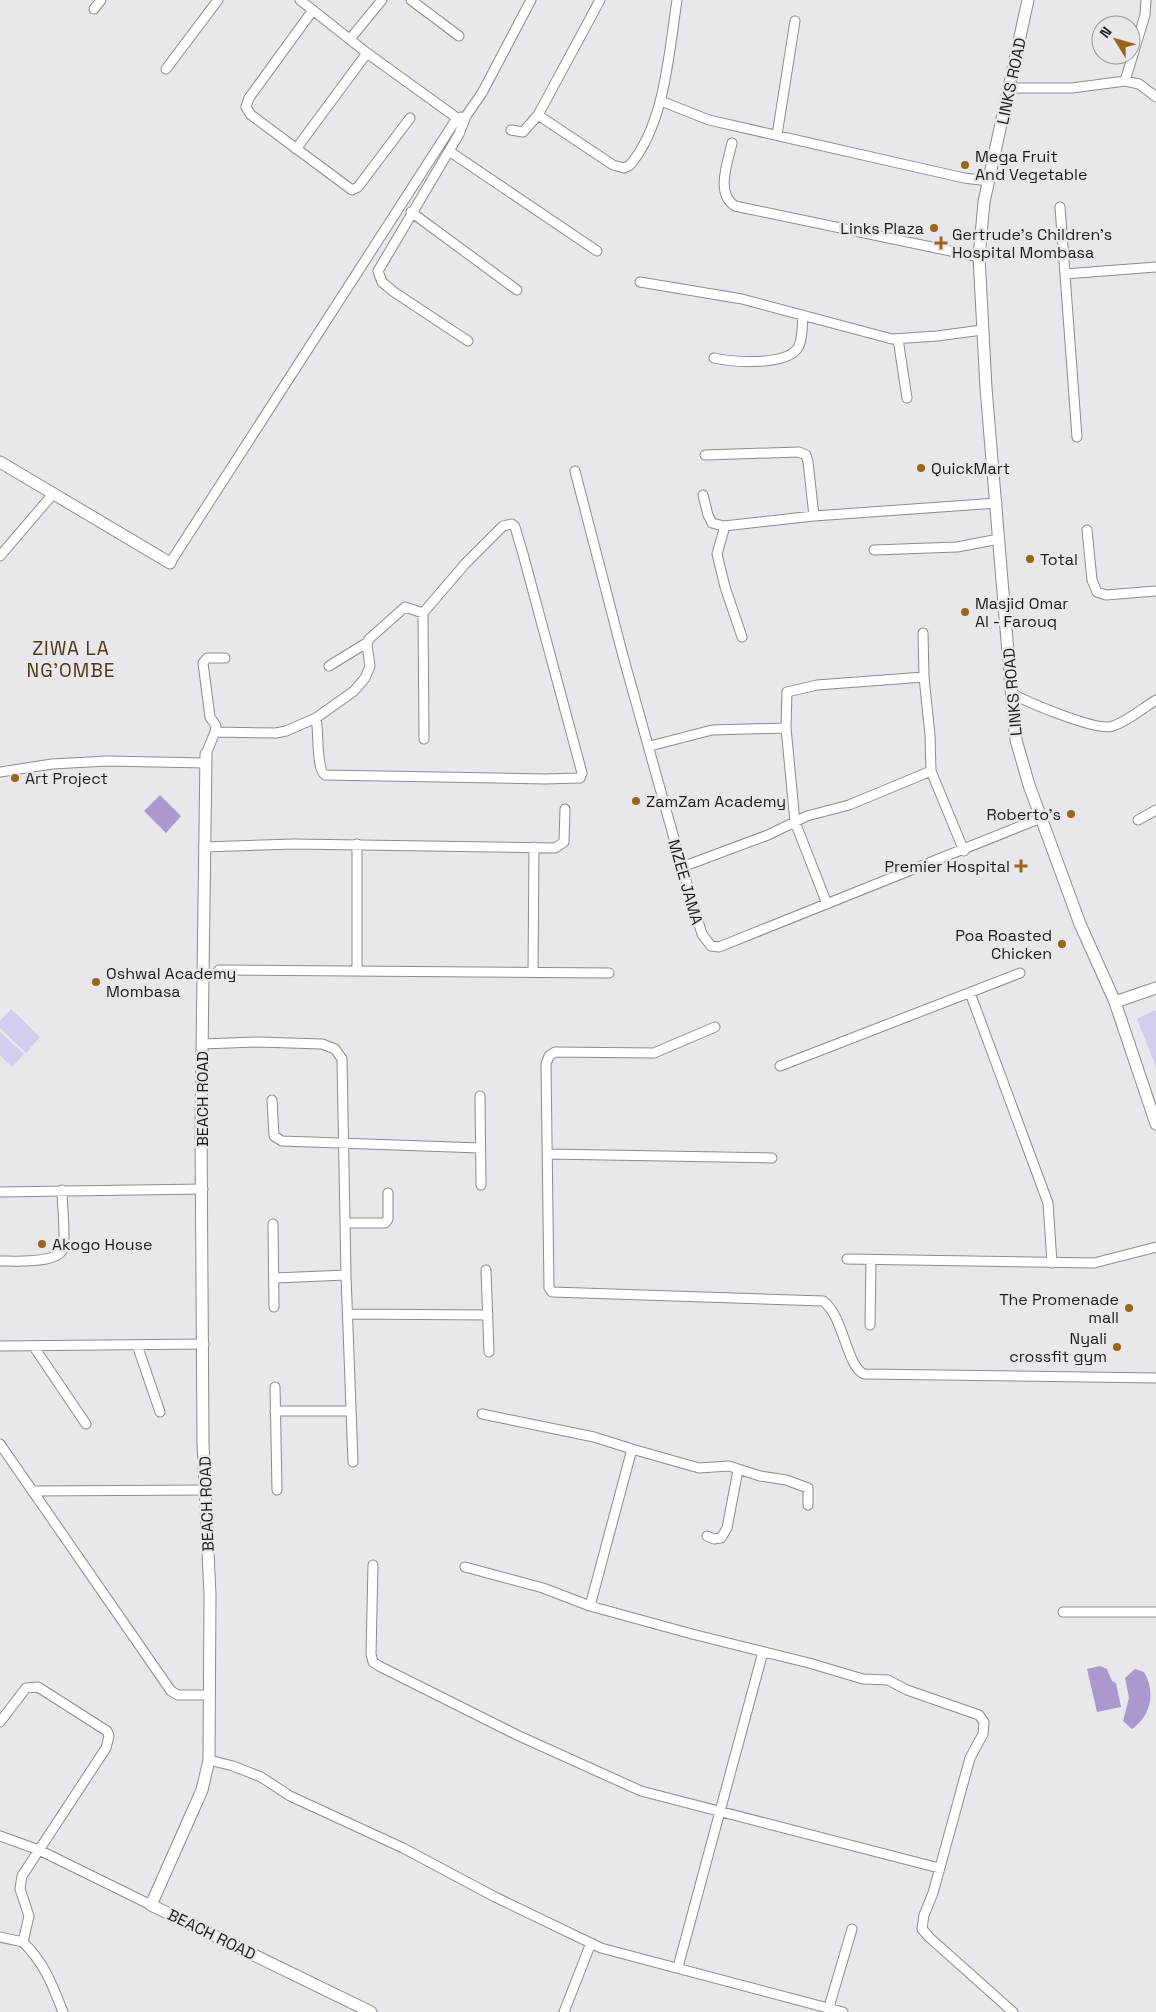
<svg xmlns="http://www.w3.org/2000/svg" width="1156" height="2012" font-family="'Space Grotesk',sans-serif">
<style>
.green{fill:#d5cbed}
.water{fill:#a999cd}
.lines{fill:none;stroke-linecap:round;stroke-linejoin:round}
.minor-casing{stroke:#8c8b8f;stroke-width:11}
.major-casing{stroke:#8c8b8f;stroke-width:13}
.minor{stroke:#fff;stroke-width:9}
.major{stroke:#fff;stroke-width:11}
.poi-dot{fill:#986519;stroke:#e9e7ec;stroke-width:2}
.labels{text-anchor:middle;stroke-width:5;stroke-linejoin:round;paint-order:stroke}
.street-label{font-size:16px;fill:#1c1c1d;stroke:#e9e7ec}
.poi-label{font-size:16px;fill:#1c1c1d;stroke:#e9e7ec;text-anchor:start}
.quarter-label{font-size:19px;letter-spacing:1px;fill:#4f3614;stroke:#e9e7ec}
</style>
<rect width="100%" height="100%" fill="#e9e7ec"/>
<path class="green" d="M 11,1009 L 40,1037 L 26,1053 L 0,1028 L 0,1021 Z
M 1156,1010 L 1156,1067 L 1137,1019 Z
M 0,1032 L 24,1054 L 12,1067 L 0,1055 Z"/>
<path class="water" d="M 160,795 L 181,816 L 166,833 L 144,811 Z
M 1100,1666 L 1107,1669 L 1112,1681 L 1116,1683 L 1121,1707 L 1097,1712 L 1087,1669 Z
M 1135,1669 L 1144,1672 C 1156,1692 1151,1716 1132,1729 L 1123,1721 L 1129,1698 L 1125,1678 Z"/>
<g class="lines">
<defs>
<path id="minor" d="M 300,0 L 367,53 L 457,118 L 461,117
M 411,0 L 459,36
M 94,9 L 101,0
M 313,10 L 249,98 L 246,107 L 251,115 L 352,190 L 358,187 L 410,118
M 350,39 L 382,0
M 166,69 L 218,0
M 1125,81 L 1145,15 L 1146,0
M 1009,88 L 1072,88 L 1125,81 L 1139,84 L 1156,97
M 661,101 L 709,120 L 964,178 L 989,181
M 538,115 L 613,165 L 624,168 L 630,165 C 665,124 669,52 677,0
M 511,130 L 523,132 L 538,115 L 600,0
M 777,135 L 795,21
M 732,143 C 728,161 715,194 735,206 L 979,257
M 296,149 L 367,53
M 449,151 L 597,251
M 1060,207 L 1077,437
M 411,212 L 517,290
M 1065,274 L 1156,267
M 640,282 L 742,299 L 892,339 L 937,336 L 982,330
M 898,339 L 907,398
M 468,341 L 394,292 L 382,282 L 378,271 L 459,134 L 466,116 L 482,93 L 531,0
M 714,358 C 732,362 784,366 797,349 C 803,342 802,324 803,315
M 705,455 L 799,452 L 806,455 L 808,462 L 814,516
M 575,471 L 623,656 L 682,867 L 702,934 L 711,946 L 719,947 L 1041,818
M 703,495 L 708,515 L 712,523 L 724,526 L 814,516 L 997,503
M 725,526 L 717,554 L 725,587 L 742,637
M 1087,530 L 1092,580 L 1097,592 L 1106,595 L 1156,591
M 874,550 L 957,547 L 999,539
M 0,556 L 53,494
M 170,563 L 457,118
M 923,633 L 924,677 L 930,735 L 931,771 L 964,851
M 329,666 L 368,642
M 1011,693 C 1027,702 1097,732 1113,726 C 1128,721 1143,708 1156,700
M 316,718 C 319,731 316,769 325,775 L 545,779 L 580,778 L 582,773 L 523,554 L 515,527 L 512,524 L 503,526 L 465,564 L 423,613 L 424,739
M 215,732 L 216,726 L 210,717 L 203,663 L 207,658 L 225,658
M 650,746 L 712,730 L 786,728
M 206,754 L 215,732 L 276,733 L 286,731 L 316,718 L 354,691 L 365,678 L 370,666 L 367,645 L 369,639 L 405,607 L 423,613
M 0,772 L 52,764 L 107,761 L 205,763
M 1138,820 L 1156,810
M 357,844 L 357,971
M 204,847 L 294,844 L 555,848 L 564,842 L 565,809
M 682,867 L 768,835 L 807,816 L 849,805 L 931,771
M 827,904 L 795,822 L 786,728 L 787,692 L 817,685 L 924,677
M 219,970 L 609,973
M 533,972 L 534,847
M 970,993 L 1048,1203 L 1052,1263
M 715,1027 L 654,1053 L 555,1052 L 549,1056 L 546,1064 L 549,1288 L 552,1292 L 823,1301 C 844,1316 846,1366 864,1374 L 1156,1378
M 202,1044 L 258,1042 L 322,1044 L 335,1049 L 342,1059 L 346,1275 L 353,1462
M 780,1066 L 1020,973
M 480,1096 L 481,1185
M 272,1100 L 274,1136 L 282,1141 L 480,1148
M 548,1154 L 772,1158
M 0,1192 L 203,1189
M 345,1223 L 385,1223 L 388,1219 L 388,1193
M 273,1224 L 274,1307
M 847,1259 L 1094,1263 L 1156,1247
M 0,1261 C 14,1261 57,1264 63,1249 C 66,1241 62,1202 62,1190
M 486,1270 L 489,1352
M 275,1278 L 346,1275
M 348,1314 L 488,1315
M 870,1325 L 871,1261
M 137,1345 L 160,1412
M 0,1346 L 204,1344
M 34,1347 L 86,1424
M 275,1387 L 277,1490
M 275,1411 L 350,1411
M 482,1414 L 594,1437 L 632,1449 L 590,1606
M 0,1444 L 171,1691 L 178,1695 L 209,1695
M 632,1449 L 699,1468 L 729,1466 L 760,1476 L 786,1480 L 808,1488 L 808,1505
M 32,1491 L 206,1490
M 707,1536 L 714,1539 L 721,1538 L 727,1528 L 738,1470
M 373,1565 L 371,1654 L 373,1662 L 379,1666 L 517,1735 L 641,1791 L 939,1868
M 465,1567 L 543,1588 L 590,1606 L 692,1634 L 809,1663 L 863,1679 L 888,1680 L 907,1690 L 979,1715 L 984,1722 L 983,1734 L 970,1758 L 933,1893 L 924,1915 L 922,1929 L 930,1938 L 1013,2012
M 1063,1612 L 1156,1612
M 0,1722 L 26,1688 L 38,1687 L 107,1731 L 109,1736 L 106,1748 L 22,1876 L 20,1889 L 29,1916 L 23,1942 C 45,1964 52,1984 63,2012
M 209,1760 L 233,1766 L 261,1777 L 290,1796 L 403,1848 L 495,1897 L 601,1948 L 843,2012
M 0,1836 L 39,1850 L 151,1905
M 0,1937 L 23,1942
M 678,1967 L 763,1652
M 829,2007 L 852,1929
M 564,2012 L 591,1943"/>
<path id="major" d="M 1028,0 L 984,202 L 979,257 L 986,388 L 1013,713 L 1016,740 L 1029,785 L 1080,924 L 1115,1002 L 1156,1124
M 0,462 L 170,563
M 206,754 L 201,1127 L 203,1443 L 210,1595 L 209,1760 L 202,1790 L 151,1905 L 371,2012
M 1115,1002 L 1156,988"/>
</defs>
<use href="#minor" class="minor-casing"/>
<use href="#major" class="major-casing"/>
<use href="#minor" class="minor"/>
<use href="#major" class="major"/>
</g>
<g class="poi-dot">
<circle cx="965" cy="165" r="5"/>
<circle cx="934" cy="228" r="5"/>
<path d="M938.5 235.5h5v5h5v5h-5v5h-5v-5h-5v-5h5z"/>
<circle cx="921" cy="468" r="5"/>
<circle cx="1030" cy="559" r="5"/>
<circle cx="965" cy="612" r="5"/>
<circle cx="15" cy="778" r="5"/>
<circle cx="636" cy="801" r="5"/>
<circle cx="1071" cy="814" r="5"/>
<path d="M1018.5 858.5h5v5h5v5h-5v5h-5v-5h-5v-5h5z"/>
<circle cx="1062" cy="944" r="5"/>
<circle cx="96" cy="982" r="5"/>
<circle cx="42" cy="1244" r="5"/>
<circle cx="1129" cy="1308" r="5"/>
<circle cx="1117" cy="1347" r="5"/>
</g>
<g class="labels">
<g class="street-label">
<text transform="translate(1011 81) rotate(-78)" y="6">LINKS ROAD</text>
<text transform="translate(1012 692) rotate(-95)" y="6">LINKS ROAD</text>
<text transform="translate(686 882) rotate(74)" y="6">MZEE JAMA</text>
<text transform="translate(202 1099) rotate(-90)" y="6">BEACH ROAD</text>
<text transform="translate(206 1504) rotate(-92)" y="6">BEACH ROAD</text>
<text transform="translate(212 1934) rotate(26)" y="6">BEACH ROAD</text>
</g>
<g class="poi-label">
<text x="975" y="162">Mega Fruit<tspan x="975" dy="18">And Vegetable</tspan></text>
<text x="924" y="234" text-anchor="end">Links Plaza</text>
<text x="952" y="240">Gertrude's Children's<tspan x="952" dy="18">Hospital Mombasa</tspan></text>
<text x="931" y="474">QuickMart</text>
<text x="1040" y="565">Total</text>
<text x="975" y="609">Masjid Omar<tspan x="975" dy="18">Al - Farouq</tspan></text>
<text x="25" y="784">Art Project</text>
<text x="646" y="807">ZamZam Academy</text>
<text x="1061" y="820" text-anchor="end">Roberto's</text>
<text x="1010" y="872" text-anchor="end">Premier Hospital</text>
<text x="1052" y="941" text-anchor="end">Poa Roasted<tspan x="1052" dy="18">Chicken</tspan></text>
<text x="106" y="979">Oshwal Academy<tspan x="106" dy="18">Mombasa</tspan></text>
<text x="52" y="1250">Akogo House</text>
<text x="1119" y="1305" text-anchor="end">The Promenade<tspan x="1119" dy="18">mall</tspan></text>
<text x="1107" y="1344" text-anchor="end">Nyali<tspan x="1107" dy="18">crossfit gym</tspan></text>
</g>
<g class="quarter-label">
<text x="71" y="655">ZIWA LA<tspan x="71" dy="22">NG'OMBE</tspan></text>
</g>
</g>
<g transform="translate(1116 40) rotate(307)"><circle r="24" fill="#e9e7ec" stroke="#979699"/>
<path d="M0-4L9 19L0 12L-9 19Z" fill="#986519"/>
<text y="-8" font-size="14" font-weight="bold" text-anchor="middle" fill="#1c1c1d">N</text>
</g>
</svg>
